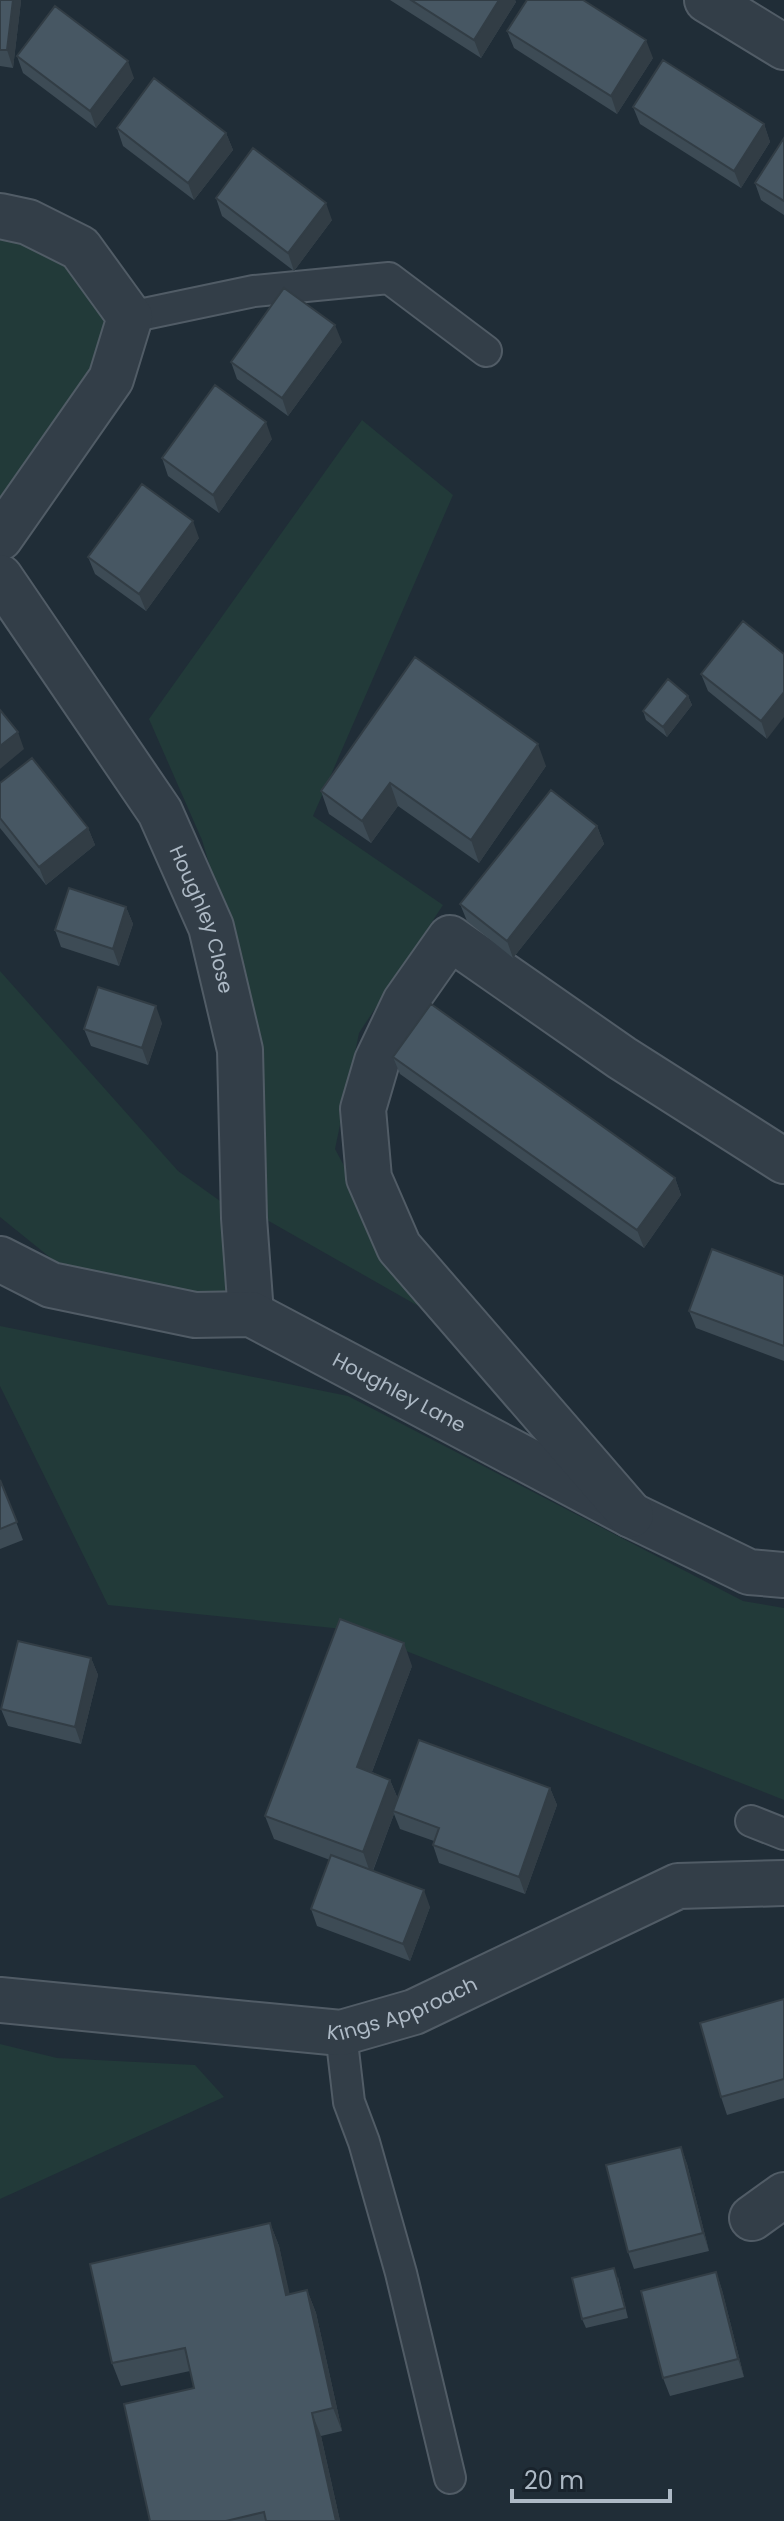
<svg xmlns="http://www.w3.org/2000/svg" width="784" height="2521" font-family="Poppins,sans-serif">
<style>
.green{fill:#223a39}
.lines{fill:none;stroke-linecap:round;stroke-linejoin:round}
.lane-casing{stroke:#515c66;stroke-width:34}
.street-casing{stroke:#515c66;stroke-width:48}
.lane{stroke:#333e48;stroke-width:30}
.street{stroke:#333e48;stroke-width:44}
.wall{fill:#3d4b55}
.shaded-wall{fill:#323d45}
.building{fill:#475763;stroke:#323d45;stroke-width:2}
.labels{text-anchor:middle;stroke-width:7;stroke-linejoin:round;paint-order:stroke}
.street-label{font-size:20px;fill:#adb9c5;stroke:#19232c}
</style>
<rect width="100%" height="100%" fill="#202d37"/>
<path class="green" d="M 0,216 L 28,222 L 130,317 L 0,538 Z
M 362,420 L 453,495 L 313,816 L 443,905 L 359,1033 L 335,1149 L 420,1307 L 267,1220 L 263,1045 L 202,840 L 149,719 Z
M 0,971 L 178,1171 L 244,1218 L 251,1314 L 94,1293 L 0,1217 Z
M 0,1326 L 348,1396 L 743,1601 L 784,1608 L 784,1800 L 353,1630 L 108,1605 L 0,1386 Z
M 0,2044 L 57,2058 L 195,2065 L 224,2097 L 0,2199 Z"/>
<g class="lines">
<defs>
<path id="lane" d="M 130,317 L 254,291 L 389,278 L 486,351
M 751,1821 L 784,1834
M 341,2033 L 349,2102 L 364,2142 L 401,2273 L 450,2478"/>
<g id="street">
<path d="M 707,0 L 784,47"/>
<path d="M 0,216 L 28,222 L 80,248 L 130,317 L 111,379 L 0,538"/>
<path id="s1" d="M 0,577 L 160,812 L 211,927 L 240,1050 L 244,1218 L 251,1314"/>
<path id="s2" d="M 0,1259 L 51,1285 L 195,1315 L 251,1314 L 631,1515 L 749,1572 L 784,1575"/>
<path d="M 631,1515 L 399,1247 L 369,1178 L 363,1109 L 377,1061 L 405,1002 L 450,938 L 622,1058 L 784,1161"/>
<path id="s3" d="M 0,2000 L 341,2033 L 414,2012 L 678,1886 L 784,1883"/>
<path d="M 752,2218 L 784,2195"/>
</g>
</defs>
<use href="#lane" class="lane-casing"/>
<use href="#street" class="street-casing"/>
<use href="#lane" class="lane"/>
<use href="#street" class="street"/>
</g>
<path class="wall" d="M 0,0 L 21,1 L 13,68 L 0,66 Z
M 390,0 L 515,0 L 516,2 L 481,58 Z
M 507,31 L 653,58 L 617,114 L 514,48 Z
M 17,56 L 134,78 L 96,128 L 23,73 Z
M 633,107 L 764,124 L 770,142 L 741,188 L 640,124 Z
M 117,128 L 226,133 L 233,150 L 194,200 L 123,146 Z
M 784,138 L 784,215 L 761,200 L 755,183 Z
M 216,198 L 332,220 L 294,271 L 222,216 Z
M 342,342 L 288,416 L 237,379 L 231,362 Z
M 272,439 L 219,513 L 168,476 L 162,458 Z
M 199,538 L 146,611 L 95,574 L 88,557 Z
M 743,621 L 767,739 L 708,691 L 701,674 Z
M 688,696 L 692,705 L 667,737 L 646,720 L 643,711 Z
M 546,766 L 479,863 L 398,806 L 371,843 L 329,814 L 321,791 Z
M 0,783 L 88,828 L 95,845 L 46,885 L 0,828 Z
M 597,826 L 604,844 L 513,958 L 467,921 L 460,904 Z
M 126,907 L 133,924 L 119,966 L 61,947 L 55,930 Z
M 162,1023 L 148,1065 L 91,1046 L 84,1029 Z
M 393,1057 L 675,1178 L 681,1195 L 644,1248 L 400,1074 Z
M 784,1276 L 784,1361 L 696,1328 L 689,1311 Z
M 0,1480 L 23,1540 L 0,1549 Z
M 91,1658 L 98,1675 L 81,1744 L 8,1726 L 1,1709 Z
M 412,1666 L 372,1772 L 390,1780 L 398,1799 L 550,1788 L 557,1805 L 525,1894 L 439,1863 L 433,1845 L 434,1841 L 400,1829 L 394,1814 L 373,1871 L 430,1907 L 410,1961 L 317,1926 L 311,1909 L 330,1860 L 274,1839 L 265,1816 Z
M 784,1999 L 784,2098 L 727,2115 L 721,2097 Z
M 681,2147 L 687,2164 L 709,2251 L 634,2269 L 628,2252 Z
M 270,2223 L 279,2246 L 289,2294 L 307,2290 L 316,2313 L 342,2431 L 321,2436 L 340,2521 L 150,2521 L 194,2388 L 190,2371 L 121,2386 L 112,2363 Z
M 716,2272 L 722,2290 L 744,2377 L 670,2396 L 663,2378 Z
M 618,2277 L 628,2318 L 586,2328 L 582,2319 Z"/>
<path class="shaded-wall" d="M 13,0 L 21,0 L 21,1 L 13,68 L 7,50 Z
M 499,0 L 515,0 L 516,2 L 481,58 L 474,40 Z
M 646,40 L 653,58 L 617,114 L 611,96 Z
M 128,61 L 134,78 L 96,128 L 90,111 Z
M 764,124 L 770,142 L 741,188 L 734,171 Z
M 226,133 L 233,150 L 194,200 L 188,183 Z
M 326,203 L 332,220 L 294,271 L 288,253 Z
M 335,325 L 342,342 L 288,416 L 282,398 Z
M 266,422 L 272,439 L 219,513 L 213,495 Z
M 193,521 L 199,538 L 146,611 L 139,594 Z
M 784,692 L 784,717 L 767,739 L 761,721 Z
M 688,696 L 692,705 L 667,737 L 663,727 Z
M 18,732 L 24,749 L 0,769 L 0,746 Z
M 538,744 L 546,766 L 479,863 L 471,840 Z
M 390,783 L 398,806 L 371,843 L 362,821 Z
M 597,826 L 604,844 L 513,958 L 507,941 Z
M 88,828 L 95,845 L 46,885 L 39,867 Z
M 126,907 L 133,924 L 119,966 L 113,949 Z
M 156,1006 L 162,1023 L 148,1065 L 142,1048 Z
M 675,1178 L 681,1195 L 644,1248 L 637,1230 Z
M 404,1643 L 412,1666 L 365,1790 L 357,1767 Z
M 91,1658 L 98,1675 L 81,1744 L 75,1727 Z
M 390,1780 L 399,1802 L 393,1811 L 394,1814 L 371,1875 L 363,1852 Z
M 550,1788 L 557,1805 L 525,1894 L 519,1877 Z
M 424,1890 L 430,1907 L 410,1961 L 403,1944 Z
M 681,2147 L 687,2164 L 709,2251 L 703,2233 Z
M 270,2223 L 279,2246 L 295,2318 L 286,2295 Z
M 716,2272 L 722,2290 L 744,2377 L 738,2359 Z
M 307,2290 L 316,2313 L 342,2431 L 333,2408 Z
M 312,2413 L 321,2436 L 340,2521 L 336,2521 Z"/>
<path class="building" d="M 0,0 L 13,0 L 7,50 L 0,50 Z
M 411,0 L 499,0 L 474,40 Z
M 527,0 L 583,0 L 646,40 L 611,96 L 507,31 Z
M 55,6 L 128,61 L 90,111 L 17,56 Z
M 663,60 L 764,124 L 734,171 L 633,107 Z
M 154,78 L 226,133 L 188,183 L 117,128 Z
M 784,138 L 784,201 L 755,183 Z
M 253,148 L 326,203 L 288,253 L 216,198 Z
M 284,288 L 335,325 L 282,398 L 231,362 Z
M 215,385 L 266,422 L 213,495 L 162,458 Z
M 142,484 L 193,521 L 139,594 L 88,557 Z
M 743,621 L 784,654 L 784,692 L 761,721 L 701,674 Z
M 415,657 L 538,744 L 471,840 L 390,783 L 362,821 L 321,791 Z
M 668,679 L 688,696 L 663,727 L 643,711 Z
M 0,710 L 18,732 L 0,746 Z
M 32,758 L 88,828 L 39,867 L 0,818 L 0,783 Z
M 551,790 L 597,826 L 507,941 L 460,904 Z
M 69,888 L 126,907 L 113,949 L 55,930 Z
M 98,987 L 156,1006 L 142,1048 L 84,1029 Z
M 431,1004 L 675,1178 L 637,1230 L 393,1057 Z
M 712,1249 L 784,1276 L 784,1346 L 689,1311 Z
M 0,1480 L 17,1522 L 0,1529 Z
M 340,1619 L 404,1643 L 357,1767 L 390,1780 L 363,1852 L 265,1816 Z
M 18,1641 L 91,1658 L 75,1727 L 1,1709 Z
M 419,1740 L 550,1788 L 519,1877 L 433,1845 L 439,1828 L 393,1811 Z
M 331,1855 L 424,1890 L 403,1944 L 311,1909 Z
M 784,1999 L 784,2079 L 721,2097 L 700,2023 Z
M 681,2147 L 703,2233 L 628,2252 L 606,2165 Z
M 270,2223 L 286,2295 L 307,2290 L 333,2408 L 312,2413 L 336,2521 L 266,2521 L 264,2512 L 226,2521 L 150,2521 L 124,2404 L 194,2388 L 185,2348 L 112,2363 L 90,2264 Z
M 614,2268 L 625,2308 L 582,2319 L 572,2278 Z
M 716,2272 L 738,2359 L 663,2378 L 641,2291 Z"/>
<g class="labels">
<g class="street-label">
<text dy="7" stroke="none"><textPath href="#s1" startOffset="400">Houghley Close</textPath></text>
<text dy="7" stroke="none"><textPath href="#s2" startOffset="428">Houghley Lane</textPath></text>
<text dy="7" stroke="none"><textPath href="#s3" startOffset="408">Kings Approach</textPath></text>
</g>
</g>
<path d="M512 2489v12h158v-12" fill="none" stroke="#adb9c5" stroke-width="4"/>
<text x="524" y="2489" font-size="24" fill="#adb9c5" stroke="#19232c" stroke-width="6" paint-order="stroke">20 m</text>
</svg>
